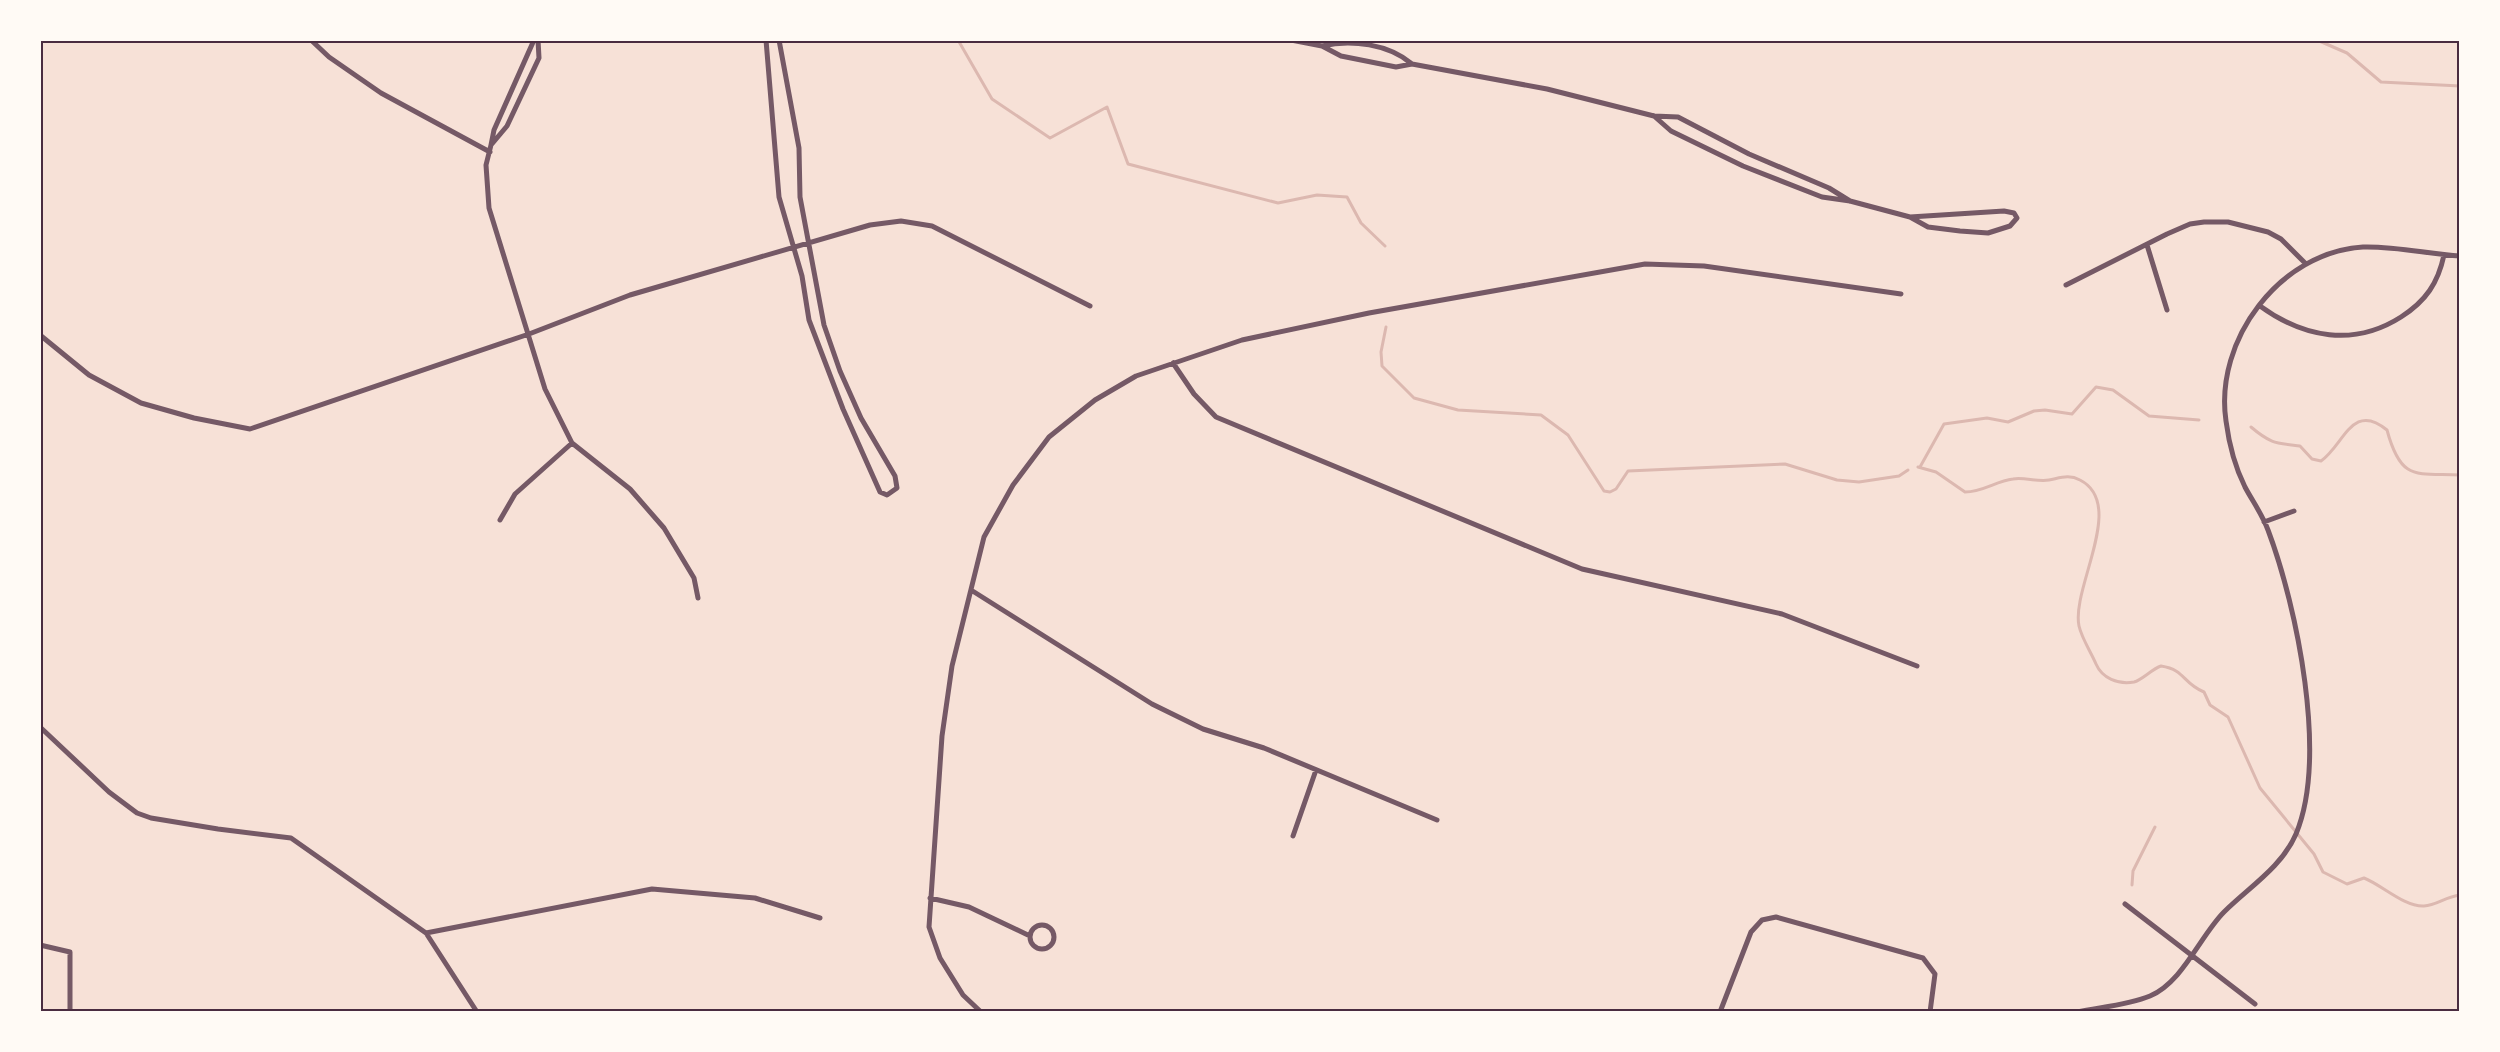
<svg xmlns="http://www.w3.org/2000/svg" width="2500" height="1052" font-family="'Exo 2',sans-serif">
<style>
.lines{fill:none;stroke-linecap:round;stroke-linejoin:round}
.stream{stroke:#dcb8b0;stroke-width:3}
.minor{stroke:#755966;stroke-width:5}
.neatline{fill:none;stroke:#4a2c40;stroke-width:2}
</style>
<rect width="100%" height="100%" fill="#f7e1d7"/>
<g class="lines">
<path class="stream" d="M 958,40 L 992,99 L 1050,138 L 1107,107 L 1128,164 L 1278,203 L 1317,195 L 1347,197 L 1361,223 L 1385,246
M 2317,40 L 2347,53 L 2381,82 L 2460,86
M 1386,327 L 1381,352 L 1382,366 L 1414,398 L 1458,410 L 1541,415 L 1568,435 L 1604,491 L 1610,492 L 1616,489 L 1628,471 L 1785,464 L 1837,480 L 1859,482 L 1899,476 L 1908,470
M 2251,427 C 2271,444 2276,443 2300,446 L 2312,459 L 2321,461 C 2344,445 2352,401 2387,430 C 2401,482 2416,473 2460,475
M 1918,467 L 1936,472 L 1965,492 C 1983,492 1996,481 2013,479 C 2024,477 2037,482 2049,480 C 2060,478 2069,474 2080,480 C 2127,504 2071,588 2079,626 C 2082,639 2091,652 2096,664 C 2102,678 2118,685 2134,682 C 2142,680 2152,669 2161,666 C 2186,670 2182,683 2204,692 L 2210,705 L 2228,717 L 2260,788 L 2314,854 L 2323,872 L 2347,884 L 2364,878 C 2382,885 2404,907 2424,906 C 2437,905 2445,897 2460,895
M 1920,467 L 1944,424 L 1987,418 L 2008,422 L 2034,411 L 2045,410 L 2072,414 L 2096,387 L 2113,390 L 2149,416 L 2199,420
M 2132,885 L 2133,871 L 2155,827"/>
<path class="minor" d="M 311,40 L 329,57 L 381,93 L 490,152
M 534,40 L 494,130 L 491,145 L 507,126 L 539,58 L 538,40
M 766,40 L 779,197 L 802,276 L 809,320 L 843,409 L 880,492 L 887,495 L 897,488 L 895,476 L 861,418 L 840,371 L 824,325 L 800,197 L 799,148 L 779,40
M 1291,40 L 1322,46 L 1341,56 L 1396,67 L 1412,64 L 1547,89 L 1654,116 L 1678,117 L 1749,154 L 1829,188 L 1850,201
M 1322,46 C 1351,39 1389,44 1412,64
M 1654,116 L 1671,131 L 1743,166 L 1822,197 L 1850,201 L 1910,217 L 1928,227 L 1960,231 L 1988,233 L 2010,226 L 2017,218 L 2014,213 L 2004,211 L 1910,217
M 491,145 L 486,165 L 489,208 L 545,389 L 572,443 L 630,489 L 664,528 L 694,578 L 698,598
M 2147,245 L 2167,310
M 2066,285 L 2167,234 L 2190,224 L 2204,222 L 2228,222 L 2268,232 L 2281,239 L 2306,264
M 2260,306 C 2304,338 2354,347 2401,317 C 2426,301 2438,283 2444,255
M 40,335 L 89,375 L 141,403 L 194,418 L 250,429 L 529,334 L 630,295 L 870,225 L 901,221 L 932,226 L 1090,306
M 1173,363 L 1194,394 L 1216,417 L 1582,569 L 1782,614 L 1917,666
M 500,520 L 515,494 L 572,443
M 2264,522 L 2294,511
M 971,590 L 1152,704 L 1203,729 L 1264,748 L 1437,820
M 40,727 L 109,792 L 137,813 L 151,818 L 218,829 L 291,838 L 426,933 L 477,1012
M 1293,836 L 1316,770
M 930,898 L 969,907 L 1030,936
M 2125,904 L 2255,1004
M1030 937a12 12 0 1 1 24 0a12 12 0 1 1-24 0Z
M 426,933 L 652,889 L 755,898 L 820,918
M 40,945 L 70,952 L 70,1012
M 981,1012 L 963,995 L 940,958 L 929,927 L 942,736 L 952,666 L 984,537 L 1013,485 L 1049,437 L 1095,400 L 1136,376 L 1242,340 L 1369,313 L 1645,264 L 1704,266 L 1901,294
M 1720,1012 L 1751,932 L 1762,920 L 1776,917 L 1923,958 L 1935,974 L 1930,1012
M 2077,1012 C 2101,1007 2128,1005 2150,996 C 2183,982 2200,936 2224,912 C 2248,888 2282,867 2296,834 C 2328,757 2297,607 2268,530 C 2262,514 2253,502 2245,487 C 2235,467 2229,444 2226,421 C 2214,340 2280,252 2363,247 C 2396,246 2428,254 2460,256"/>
</g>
<rect width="2500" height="1052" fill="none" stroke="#fffaf5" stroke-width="84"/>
<rect x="42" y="42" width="2416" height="968" class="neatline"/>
</svg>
